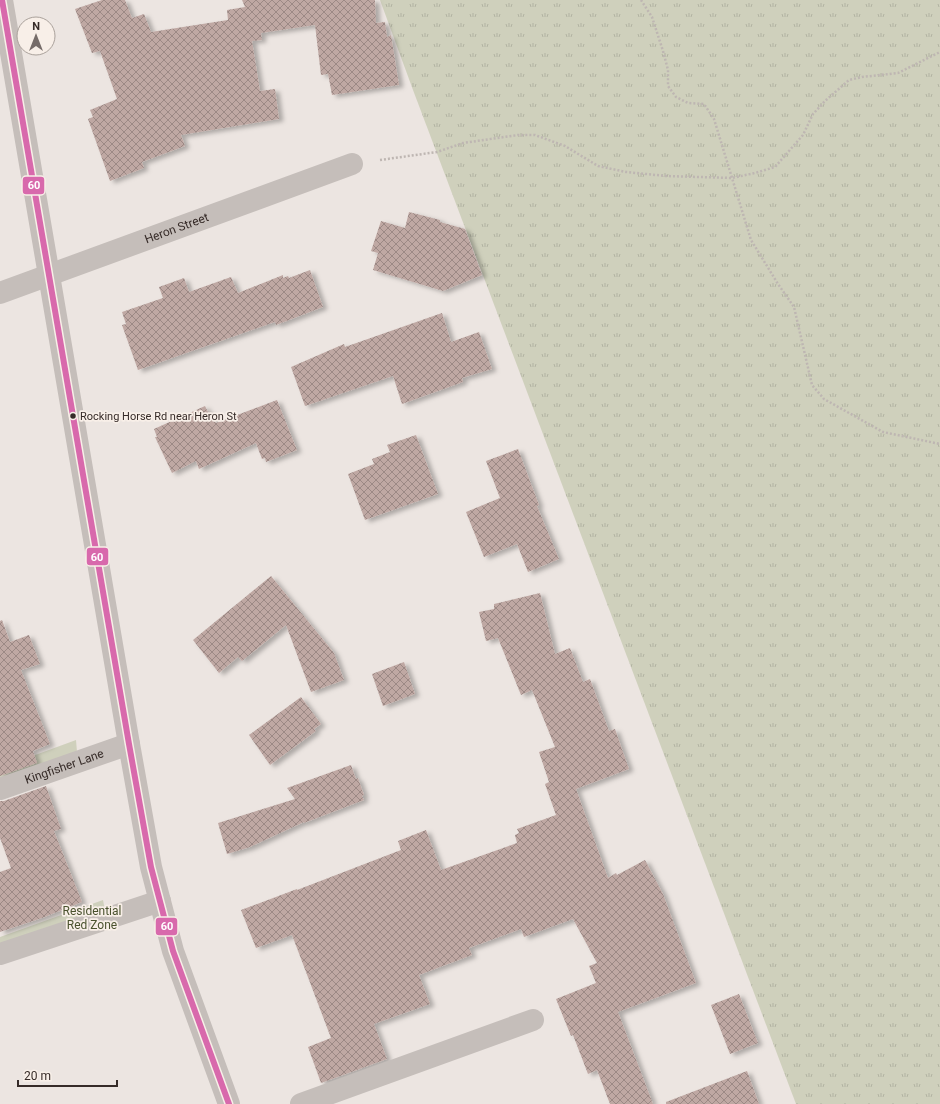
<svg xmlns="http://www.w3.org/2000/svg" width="940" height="1104" font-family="Roboto,sans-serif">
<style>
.grass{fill:url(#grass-tufts)}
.park{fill:#cfd0bc}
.building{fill:url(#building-cross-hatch);filter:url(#shadow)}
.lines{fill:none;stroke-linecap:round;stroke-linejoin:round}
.path{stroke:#beb6b2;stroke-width:2.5;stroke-dasharray:2 2;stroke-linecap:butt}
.minor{stroke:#c5beba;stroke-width:22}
.bus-1-casing{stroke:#f8efe8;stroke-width:9}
.bus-1{stroke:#d869ac;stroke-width:6}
.bus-dot{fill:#362b28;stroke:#f8efe8;stroke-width:1.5}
.labels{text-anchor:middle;stroke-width:3.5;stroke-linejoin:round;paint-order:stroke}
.bus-label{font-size:11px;fill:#362b28;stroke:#f8efe8;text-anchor:start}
.street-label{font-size:12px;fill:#362b28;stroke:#f8efe8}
.park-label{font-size:12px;fill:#4a522e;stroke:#f8efe8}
.line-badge{stroke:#f8efe8;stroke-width:1.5}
.badge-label{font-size:11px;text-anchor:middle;font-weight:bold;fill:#fff}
</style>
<defs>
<pattern id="grass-tufts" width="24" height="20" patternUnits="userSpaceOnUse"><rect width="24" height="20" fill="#cfd0bc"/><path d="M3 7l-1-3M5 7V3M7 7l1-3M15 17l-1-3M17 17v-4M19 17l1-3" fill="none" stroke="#b2b3a2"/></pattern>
<pattern id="building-cross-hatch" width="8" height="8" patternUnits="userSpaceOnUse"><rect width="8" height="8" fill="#bfa8a3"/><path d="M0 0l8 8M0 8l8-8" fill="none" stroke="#9c8985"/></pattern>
<filter id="shadow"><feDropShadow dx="4.5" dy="2.5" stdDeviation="2" flood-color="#0004"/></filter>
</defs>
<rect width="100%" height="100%" fill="#ece5e1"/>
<path class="grass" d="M 380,0 L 940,0 L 940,1104 L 796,1104 L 413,90 Z"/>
<path class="park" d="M 76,740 L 77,752 L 0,781 L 0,768 Z
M 103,900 L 108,926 L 0,965 L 0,937 Z"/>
<path class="building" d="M 102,0 L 125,0 L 132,18 L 144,14 L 151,32 L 228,20 L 227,10 L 245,7 L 242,0 L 375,0 L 376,23 L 385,22 L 387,37 L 391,35 L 399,85 L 332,95 L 328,74 L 321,75 L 315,25 L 261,33 L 262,40 L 252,41 L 260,91 L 275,89 L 279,119 L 181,135 L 185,146 L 142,162 L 144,168 L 110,181 L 88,119 L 93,117 L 90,110 L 117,99 L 100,51 L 92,53 L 75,9 Z
M 409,212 L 440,220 L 440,222 L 465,229 L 482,275 L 443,291 L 373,270 L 378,253 L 371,251 L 381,221 L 405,228 Z
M 310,270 L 323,307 L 276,325 L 275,322 L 138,370 L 122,325 L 126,324 L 122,312 L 163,298 L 159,287 L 184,278 L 189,292 L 231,277 L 238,293 L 283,275 L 283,278 L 288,276 L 289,278 Z
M 442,313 L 451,342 L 479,332 L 492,369 L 462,378 L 463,382 L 402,404 L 393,376 L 305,406 L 291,367 L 344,344 L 345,347 Z
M 277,400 L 297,450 L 266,462 L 265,458 L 262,459 L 256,443 L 199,469 L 196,461 L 172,473 L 155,437 L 157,437 L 154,429 L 205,406 L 208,412 L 210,412 L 216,423 Z
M 416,435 L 438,494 L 365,520 L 348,474 L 374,464 L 372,459 L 390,452 L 387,445 Z
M 518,449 L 539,505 L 537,506 L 559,559 L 528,572 L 517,544 L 484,557 L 466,512 L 500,498 L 486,461 Z
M 271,576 L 334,653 L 344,680 L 311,692 L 286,625 L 242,661 L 238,657 L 219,673 L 193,640 Z
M 540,593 L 555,654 L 570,648 L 583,682 L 590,679 L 609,731 L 615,729 L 629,769 L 576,789 L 608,878 L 616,873 L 617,875 L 645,860 L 663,894 L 696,983 L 618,1012 L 653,1104 L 610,1104 L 597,1070 L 588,1074 L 573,1035 L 571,1036 L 556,999 L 596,983 L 589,966 L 597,963 L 573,919 L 524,937 L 521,929 L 469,948 L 472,955 L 419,975 L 430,1004 L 374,1024 L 387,1059 L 321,1083 L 308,1047 L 331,1038 L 292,935 L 256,948 L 241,910 L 297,889 L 297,890 L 401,850 L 398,841 L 426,830 L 441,870 L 517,843 L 515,835 L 519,833 L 517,829 L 556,815 L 545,784 L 549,782 L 539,752 L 555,747 L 532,690 L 521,695 L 498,638 L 486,641 L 479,612 L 494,609 L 494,604 Z
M 2,620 L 10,642 L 29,635 L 40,664 L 21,670 L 50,744 L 33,751 L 37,763 L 0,776 L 0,621 Z
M 404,662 L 415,694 L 383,706 L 372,674 Z
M 301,697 L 321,724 L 314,729 L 316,731 L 270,765 L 249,735 Z
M 351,765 L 356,779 L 358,778 L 364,795 L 362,796 L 364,800 L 304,823 L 304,822 L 250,847 L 227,854 L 218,823 L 295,799 L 287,788 Z
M 46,786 L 61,829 L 54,831 L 82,902 L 42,918 L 0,932 L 0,872 L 11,868 L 0,838 L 0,801 L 4,801 Z
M 739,994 L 758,1043 L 730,1054 L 711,1005 Z
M 747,1071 L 759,1104 L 666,1104 L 666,1102 Z"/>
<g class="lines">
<path class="path" d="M 641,0 L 652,17 L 663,51 L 668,70 L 668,86 L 676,97 L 688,103 L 704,104 L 714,119 L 751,240 L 778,284 L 794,307 L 812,385 L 824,399 L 883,432 L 940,444
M 380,160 L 437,152 L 463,143 L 518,135 L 535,135 L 565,146 L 598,166 L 626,172 L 666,176 L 732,178 L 755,173 L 775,167 L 803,135 L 813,114 L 825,101 L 849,80 L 862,77 L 898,73 L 940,52"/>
<g class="minor">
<path d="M 2,0 L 129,744 L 151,867 L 173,951 L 229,1104"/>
<path id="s1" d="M 0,293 L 352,164"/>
<path id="s2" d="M 0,789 L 129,744"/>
<path d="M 0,954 L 160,901"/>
<path d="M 301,1104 L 533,1020"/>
</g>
<defs>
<path id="bus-1" d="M 2,0 L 129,744 L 151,867 L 173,951 L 229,1104"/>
</defs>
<use href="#bus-1" class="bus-1-casing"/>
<use href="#bus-1" class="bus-1"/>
</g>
<circle class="bus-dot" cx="73" cy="416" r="3.5"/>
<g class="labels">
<g class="bus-label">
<text x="80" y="420">Rocking Horse Rd near Heron St</text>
</g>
<g class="street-label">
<text dy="4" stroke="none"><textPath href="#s1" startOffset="188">Heron Street</textPath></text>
<text dy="4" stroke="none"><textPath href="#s2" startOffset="68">Kingfisher Lane</textPath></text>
</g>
<g class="park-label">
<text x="92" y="915">Residential<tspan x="92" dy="14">Red Zone</tspan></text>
</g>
</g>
<g class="line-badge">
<rect x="22" y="176" width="23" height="19" rx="4" fill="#d869ac"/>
<rect x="86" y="547" width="23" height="19" rx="4" fill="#d869ac"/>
<rect x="155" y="917" width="23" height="19" rx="4" fill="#d869ac"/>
</g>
<g class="badge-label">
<text x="34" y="189">60</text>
<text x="97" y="561">60</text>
<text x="167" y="930">60</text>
</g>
<g transform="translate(36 36)"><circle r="19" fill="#f8efe8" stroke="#aaa19b"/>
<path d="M0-3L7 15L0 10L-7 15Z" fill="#766c69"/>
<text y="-6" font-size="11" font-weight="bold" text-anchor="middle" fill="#362b28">N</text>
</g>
<path d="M18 1080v6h99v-6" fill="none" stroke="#362b28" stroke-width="2"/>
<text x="24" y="1080" font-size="12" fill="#362b28" stroke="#f8efe8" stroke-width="3" paint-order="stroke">20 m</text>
</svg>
